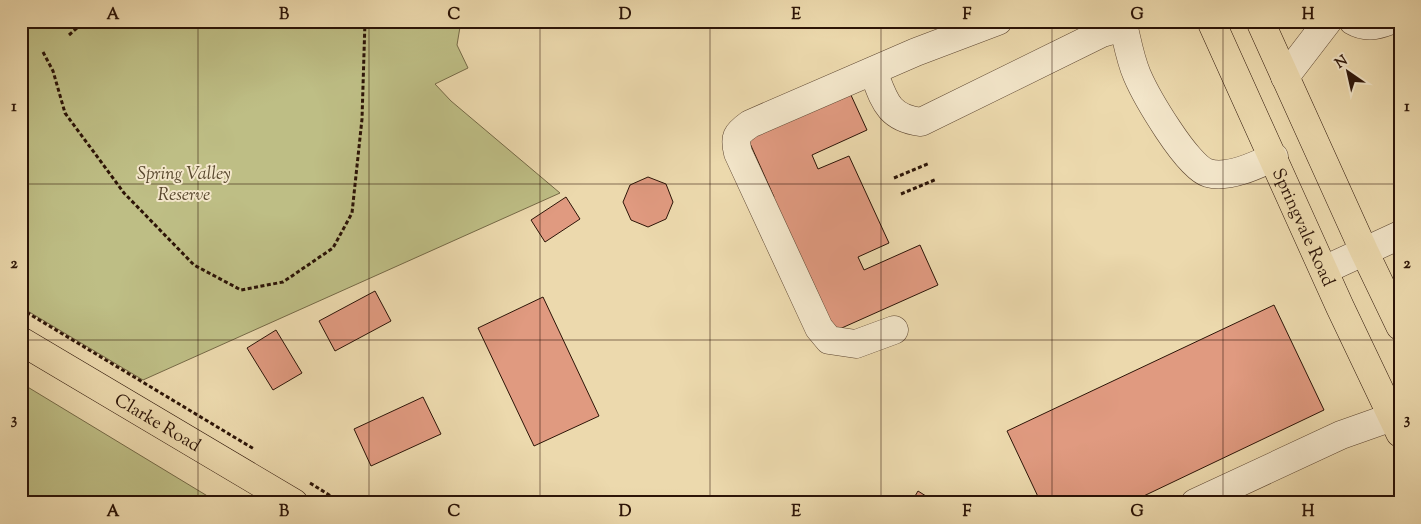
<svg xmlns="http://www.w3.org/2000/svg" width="1421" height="524" font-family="'Sorts Mill Goudy',serif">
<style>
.green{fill:#bebe85;stroke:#756946}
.building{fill:#e09a80;stroke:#2c1407}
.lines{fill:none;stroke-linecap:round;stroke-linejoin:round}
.minor-casing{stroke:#5c4530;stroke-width:29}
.major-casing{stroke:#2c1407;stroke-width:29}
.highway-casing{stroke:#2c1407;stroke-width:29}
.path{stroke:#2c1407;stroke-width:3;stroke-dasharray:4 2.5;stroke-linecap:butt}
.minor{stroke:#f3e6ca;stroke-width:28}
.major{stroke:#ecd9ad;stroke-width:28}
.highway{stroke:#ecd9ad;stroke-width:28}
.grid{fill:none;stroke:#2c1407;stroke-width:1;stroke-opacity:0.55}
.labels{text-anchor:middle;stroke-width:4;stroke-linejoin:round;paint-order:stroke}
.park-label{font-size:18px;font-style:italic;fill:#58472d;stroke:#f3e6ca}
.street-label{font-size:18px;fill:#2c1407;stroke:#f3e6ca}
.neatline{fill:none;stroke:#2c1407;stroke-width:2}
.grid-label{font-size:16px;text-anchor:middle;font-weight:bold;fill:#2c1407}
</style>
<rect width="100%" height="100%" fill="#ecd9ad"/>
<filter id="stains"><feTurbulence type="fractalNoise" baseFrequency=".004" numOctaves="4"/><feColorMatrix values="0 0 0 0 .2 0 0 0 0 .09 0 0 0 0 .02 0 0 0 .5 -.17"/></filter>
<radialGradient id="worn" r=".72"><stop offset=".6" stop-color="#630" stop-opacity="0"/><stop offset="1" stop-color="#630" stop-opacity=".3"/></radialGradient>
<path class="green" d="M 21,21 L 461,21 L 457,45 L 468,68 L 435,84 L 451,101 L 560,193 L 143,380 L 21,307 Z
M 21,383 L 219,503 L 21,503 Z"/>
<path class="building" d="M 850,93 L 867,130 L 812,155 L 818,169 L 849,156 L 889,243 L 858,257 L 864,270 L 920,245 L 938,285 L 835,331 L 810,276 L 806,278 L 770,198 L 774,197 L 748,139 Z
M 648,177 L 666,184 L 673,202 L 666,219 L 648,227 L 631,220 L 623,202 L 630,185 Z
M 566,197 L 580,219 L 545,242 L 531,220 Z
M 375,291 L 391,321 L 335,351 L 319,321 Z
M 543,297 L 599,416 L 534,446 L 478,328 Z
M 1274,305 L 1324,410 L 1129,503 L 1041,503 L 1007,431 Z
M 276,330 L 302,373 L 273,390 L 247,348 Z
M 423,397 L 441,434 L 371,466 L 354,429 Z
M 918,491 L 937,503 L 911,503 Z"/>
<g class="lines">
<defs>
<path id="minor" d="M 1353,21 C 1365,28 1376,26 1389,21
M 1123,24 C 1127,40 1130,59 1137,75 C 1146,96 1187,167 1208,173 C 1228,179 1257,165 1274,157
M 873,71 C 884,99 887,118 921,122 L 1102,33 L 1116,29 L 1124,21
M 1285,77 L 1328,21
M 1324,270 L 1400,235
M 894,330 L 856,344 L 829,340 L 819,328 L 738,153 C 734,137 736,134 750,124 L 916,52 L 998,21
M 1195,503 L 1341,435 L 1392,417"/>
<g id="major">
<path id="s1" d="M 21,341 L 294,503"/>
</g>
<g id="highway">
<path id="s2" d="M 1211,21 L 1340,307 L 1400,433"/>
<path d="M 1260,21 L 1364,251 L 1400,326"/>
</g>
</defs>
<use href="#minor" class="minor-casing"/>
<use href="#major" class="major-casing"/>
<use href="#highway" class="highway-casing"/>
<path class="path" d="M 69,35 L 85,21
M 43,52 L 53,71 L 65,113 L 124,193 L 194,265 L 241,290 L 283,282 L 333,248 L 352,213 L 362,119 L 365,21
M 894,178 L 930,163
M 901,194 L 937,179
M 21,309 L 254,449
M 310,483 L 342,503"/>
<use href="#minor" class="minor"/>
<use href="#major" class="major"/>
<use href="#highway" class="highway"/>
</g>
<path class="grid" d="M 198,21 L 198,503M 369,21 L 369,503M 540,21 L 540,503M 710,21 L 710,503M 881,21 L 881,503M 1052,21 L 1052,503M 1223,21 L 1223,503M 21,184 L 1400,184M 21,340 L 1400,340"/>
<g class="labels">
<g class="park-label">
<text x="184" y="179">Spring Valley<tspan x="184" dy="21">Reserve</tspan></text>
</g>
<g class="street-label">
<text dy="6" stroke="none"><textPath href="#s2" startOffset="226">Springvale Road</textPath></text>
<text dy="6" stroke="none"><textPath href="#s1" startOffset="159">Clarke Road</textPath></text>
</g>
</g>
<rect width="1421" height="524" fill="none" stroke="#ecd9ad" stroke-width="55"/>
<g transform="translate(1348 72) rotate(326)" stroke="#f3e6ca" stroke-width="4" paint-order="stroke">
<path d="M0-4L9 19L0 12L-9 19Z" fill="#2c1407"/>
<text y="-8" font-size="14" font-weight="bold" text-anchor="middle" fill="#2c1407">N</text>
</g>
<rect x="28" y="28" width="1366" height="468" class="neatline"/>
<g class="grid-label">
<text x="113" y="19">A</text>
<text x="284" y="19">B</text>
<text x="454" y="19">C</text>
<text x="625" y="19">D</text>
<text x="796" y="19">E</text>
<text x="967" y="19">F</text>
<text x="1137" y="19">G</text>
<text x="1308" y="19">H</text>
<text x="14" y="111">1</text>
<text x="1407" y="111">1</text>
<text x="14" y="268">2</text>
<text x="1407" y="268">2</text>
<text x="14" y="424">3</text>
<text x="1407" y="424">3</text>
<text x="113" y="516">A</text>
<text x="284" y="516">B</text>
<text x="454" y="516">C</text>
<text x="625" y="516">D</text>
<text x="796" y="516">E</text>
<text x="967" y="516">F</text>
<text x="1137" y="516">G</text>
<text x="1308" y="516">H</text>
</g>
<rect width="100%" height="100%" filter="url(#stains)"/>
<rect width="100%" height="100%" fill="url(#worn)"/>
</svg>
